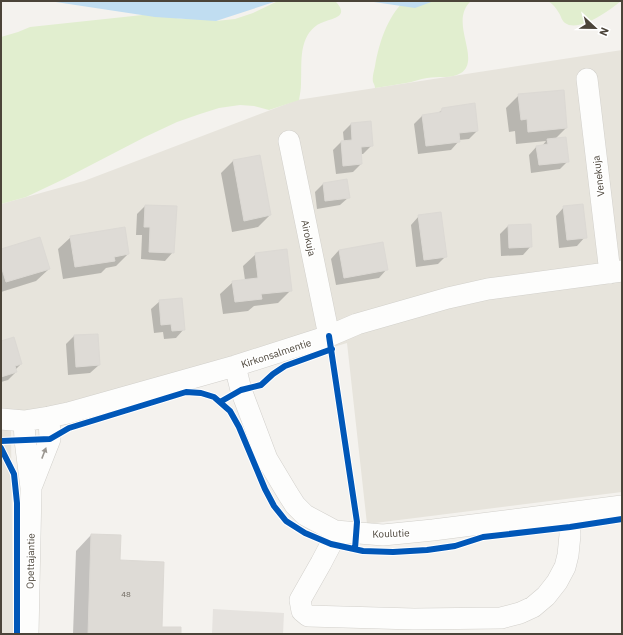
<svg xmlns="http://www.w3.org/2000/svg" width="623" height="635" font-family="'IBM Plex Sans',sans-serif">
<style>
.residential{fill:#e7e4dc}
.green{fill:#e1eecf}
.parking{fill:#e6e3df}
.water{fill:#c0ddf1}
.shadow{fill:#0003}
.building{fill:#dedbd6;stroke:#dcd9d4}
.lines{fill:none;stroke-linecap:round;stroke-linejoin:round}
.street-casing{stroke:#d2d0cb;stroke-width:22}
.street{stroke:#fdfdfc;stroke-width:21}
.cycleway-casing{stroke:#fff;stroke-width:8}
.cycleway{stroke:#0057b8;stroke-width:6}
.oneway{fill:#9b9791}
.labels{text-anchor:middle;stroke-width:3;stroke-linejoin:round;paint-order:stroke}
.number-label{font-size:8px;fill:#706a61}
.street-label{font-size:10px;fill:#4b4439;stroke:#fff}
</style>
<rect width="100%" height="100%" fill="#f4f2ee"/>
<path class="residential" d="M 622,50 L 622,492 L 367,524 L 347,343 L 66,425 L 11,428 L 13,634 L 1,634 L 1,204 L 84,181 L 297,100 Z"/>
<path class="green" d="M 278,1 L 335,1 C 351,17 332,18 321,23 C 316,25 312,29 309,33 C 299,48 302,67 301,84 C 301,89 300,94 299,100 L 269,110 L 254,106 L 240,105 L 219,108 L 200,114 L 177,122 L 145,137 L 64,179 L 26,197 L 1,204 L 1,37 L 18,32 L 30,27 L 152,14 L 182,19 L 205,19 L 216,21 L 235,19 L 253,13 Z
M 404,1 L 471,1 C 448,22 482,59 461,73 C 452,79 438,76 427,78 C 420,79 413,82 406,83 C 396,85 386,86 375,88 C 375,86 374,84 373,82 C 372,77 374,71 375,66 C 379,43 387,18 404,1 Z
M 548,1 L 621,1 C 610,10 579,33 565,23 C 562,21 561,16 559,13 C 556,8 553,4 548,1 Z"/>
<path class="parking" d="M 213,609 L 284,613 L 283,634 L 212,634 Z"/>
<path class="water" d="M 49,1 L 277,1 L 216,21 L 155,17 Z
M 367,1 L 434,1 L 415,8 Z"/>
<path class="shadow" d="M 519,95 L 566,128 L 555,139 L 568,161 L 560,169 L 531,173 L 529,155 L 537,146 L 542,146 L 546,141 L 516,144 L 515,131 L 509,132 L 506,108 Z
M 443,109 L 477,131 L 469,139 L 459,140 L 459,141 L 451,150 L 418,154 L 414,124 L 422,116 L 437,114 Z
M 351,124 L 372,145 L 363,154 L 360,154 L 361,164 L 353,172 L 336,174 L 333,150 L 341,142 L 344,142 L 343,132 Z
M 259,156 L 270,215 L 258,227 L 232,232 L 221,173 L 233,161 Z
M 323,184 L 349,197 L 340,205 L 317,209 L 315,192 Z
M 145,206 L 173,252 L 165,261 L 141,259 L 142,235 L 136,235 L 137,214 Z
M 564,207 L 585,237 L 577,246 L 559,248 L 556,216 Z
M 419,216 L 446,256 L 438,264 L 416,267 L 411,225 Z
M 530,225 L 531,246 L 523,255 L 501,256 L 500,234 L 508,226 Z
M 71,237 L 128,254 L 116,266 L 106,268 L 101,273 L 63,279 L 58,249 Z
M 1,250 L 49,269 L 36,281 L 1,292 Z
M 339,250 L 387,269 L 379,278 L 336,285 L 331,259 Z
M 256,254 L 291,290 L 278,303 L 254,306 L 248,311 L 223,314 L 220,294 L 233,282 L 245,280 L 243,266 Z
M 160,301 L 184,329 L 176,338 L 164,339 L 163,332 L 154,333 L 151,309 Z
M 97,335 L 99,365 L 90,373 L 68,375 L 66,344 L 74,336 Z
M 1,342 L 21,364 L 15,370 L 16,372 L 8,380 L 1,382 Z
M 91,535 L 161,627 L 180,634 L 73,634 L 76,551 Z"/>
<path class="building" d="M 564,90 L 567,128 L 528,132 L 527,119 L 521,120 L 518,94 Z
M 475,103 L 478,131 L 459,133 L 460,142 L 426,146 L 422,115 L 441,112 L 442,108 Z
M 371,121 L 373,146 L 361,147 L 362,164 L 343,166 L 341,141 L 352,140 L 351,123 Z
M 566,137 L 569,162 L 539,165 L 536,146 L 548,144 L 547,139 Z
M 260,155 L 271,215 L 244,221 L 233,160 Z
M 347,179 L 350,198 L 325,201 L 323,183 Z
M 583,204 L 587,238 L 567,240 L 563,206 Z
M 145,205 L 177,206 L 174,253 L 149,252 L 150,227 L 144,227 Z
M 441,212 L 447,257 L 424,260 L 418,215 Z
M 531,224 L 532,247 L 509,248 L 508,225 Z
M 125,227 L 129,254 L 114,257 L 115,261 L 75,267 L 70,236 Z
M 40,237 L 50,269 L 6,282 L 1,266 L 1,249 Z
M 383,242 L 388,270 L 344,278 L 339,250 Z
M 287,249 L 292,291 L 261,294 L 262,299 L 235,302 L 232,281 L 258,278 L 255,253 Z
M 182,298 L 185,330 L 172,331 L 171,324 L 161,325 L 159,300 Z
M 98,334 L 100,365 L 76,367 L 74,335 Z
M 14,337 L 22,364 L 15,366 L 17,372 L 1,377 L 1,341 Z
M 91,534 L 121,535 L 120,560 L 164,562 L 162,627 L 181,627 L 181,634 L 88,634 Z"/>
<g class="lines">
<defs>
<path id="street" d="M 587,79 L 610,273
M 289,141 L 329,336
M 235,366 L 241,390 L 267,459 L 288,494 L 295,505 L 305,515 L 335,531 L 383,535 L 433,530 L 622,506
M 1,419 L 24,421 L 49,417 L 68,413 L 235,366 L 329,336 L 357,324 L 448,298 L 488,289 L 622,271
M 24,421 L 25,440 L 31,488 L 28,634
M 32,485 L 50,439 L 49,417
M 335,531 L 331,544 L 321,563 L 300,600 L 302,611 L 308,616 L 414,619 L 501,618 L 520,613 L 533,607 L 546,596 L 557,582 L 565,567 L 568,555 L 570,535 L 569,513"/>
</defs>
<use href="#street" class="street-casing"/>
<use href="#street" class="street"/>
<defs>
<path id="cycleway" d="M 329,336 L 357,522 L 355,549
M 220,402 L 241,390 L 261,385 L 273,374 L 285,366 L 332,349
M 1,441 L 50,439 L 69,428 L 186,392 L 201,393 L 214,397 L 230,411 L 239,427 L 265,489 L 274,506 L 286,521 L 305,533 L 331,544 L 363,551 L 393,552 L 427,550 L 455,546 L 483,537 L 570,527 L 622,519
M 1,448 L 14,474 L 17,503 L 17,634"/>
</defs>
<use href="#cycleway" class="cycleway-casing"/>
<use href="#cycleway" class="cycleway"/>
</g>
<defs><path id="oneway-solid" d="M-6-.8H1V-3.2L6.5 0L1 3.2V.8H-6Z"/></defs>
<use class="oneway" href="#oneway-solid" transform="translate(44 453) rotate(-69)"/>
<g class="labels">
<g class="number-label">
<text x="126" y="597">48</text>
</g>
<g class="street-label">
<text transform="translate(598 176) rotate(-97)" y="4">Venekuja</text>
<text transform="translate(309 238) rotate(78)" y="4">Airokuja</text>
<text transform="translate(276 353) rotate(-18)" y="4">Kirkonsalmentie</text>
<text transform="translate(391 533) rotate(-2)" y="4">Koulutie</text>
<text transform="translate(30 561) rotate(-89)" y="4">Opettajantie</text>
</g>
</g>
<rect width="623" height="635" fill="none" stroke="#4b4439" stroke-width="4"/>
<g transform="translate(595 28) rotate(112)" stroke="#ffffff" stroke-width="3" paint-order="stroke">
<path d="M0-3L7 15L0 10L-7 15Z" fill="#4b4439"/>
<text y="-6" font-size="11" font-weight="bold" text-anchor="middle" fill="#4b4439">N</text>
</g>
</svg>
